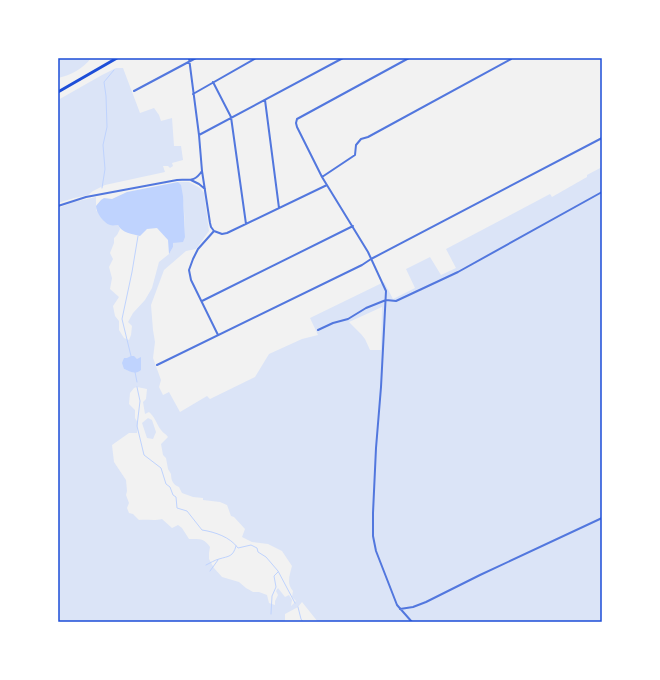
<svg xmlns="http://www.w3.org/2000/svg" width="660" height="680" font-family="Spectral,serif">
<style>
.green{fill:#dbe4f7;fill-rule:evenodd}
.water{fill:#bfd3fe}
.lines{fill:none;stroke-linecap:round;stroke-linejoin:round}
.stream{stroke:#bfd3fe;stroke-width:1}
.minor{stroke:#5277de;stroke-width:2}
.primary{stroke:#1d4ed8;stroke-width:3}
.neatline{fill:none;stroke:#1d4ed8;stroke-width:1.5}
</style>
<rect width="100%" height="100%" fill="#f2f2f2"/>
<path class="green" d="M 58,58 L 91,58 C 83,69 71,75 58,78 Z
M 116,68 L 123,68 L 140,113 L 154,108 L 159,115 L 161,121 L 172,118 L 174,146 L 181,146 L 183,160 L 172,163 L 173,166 L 170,168 L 168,166 L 163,166 L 165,172 L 105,185 L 93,191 L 88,195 L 74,198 L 58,203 L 58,100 L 102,75 Z
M 602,167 L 602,622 L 318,622 L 302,602 L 298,607 L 285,614 L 285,622 L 58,622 L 58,208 L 74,202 L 96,197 L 96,210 L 105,222 L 118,225 L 120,229 L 117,235 L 114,238 L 114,243 L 110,253 L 113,259 L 109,267 L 112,278 L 110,289 L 119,297 L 113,306 L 115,316 L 119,321 L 119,330 L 124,338 L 129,340 L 131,335 L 132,326 L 128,322 L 133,313 L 145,300 L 152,288 L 159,262 L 169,254 L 173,247 L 173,243 L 185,237 C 185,226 184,189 178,182 L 189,182 L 200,188 L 204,193 L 209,231 L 196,249 L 186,251 L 164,270 L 151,305 L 153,330 L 155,342 L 153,358 L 161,380 L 159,387 L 163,395 L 169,392 L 180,412 L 207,396 L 210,399 L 255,377 L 269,354 L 302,339 L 318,335 L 310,318 L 384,282 L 393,299 L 415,288 L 406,269 L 430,257 L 441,275 L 456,268 L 446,249 L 550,194 L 552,197 L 587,177 L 587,175 ZM 382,307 L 381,350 L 370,350 L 365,339 L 361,334 L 349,322 ZM 124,358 L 137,359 L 135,373 L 124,369 ZM 137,387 L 147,389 L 146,399 L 143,402 L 145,414 L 149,412 C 155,417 156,423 161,430 C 163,433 166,434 168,437 L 161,444 L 163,455 L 166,458 L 168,469 L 171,474 C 171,480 173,485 179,487 L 182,493 L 193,497 L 203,498 L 203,500 L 220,502 L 227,505 L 231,516 L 234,517 L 245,529 L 242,537 L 252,542 L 268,544 L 282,551 L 292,566 C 290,574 286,584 293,591 L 292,597 L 296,601 L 291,606 L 292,600 L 289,595 L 285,597 L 278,588 L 276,591 L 278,595 L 275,601 L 275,605 L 269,603 L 267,595 L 259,592 L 253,592 L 246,588 L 239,582 L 222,577 L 214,568 L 209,559 L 209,553 L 210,547 C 204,538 200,539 189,539 L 182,528 L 178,525 L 172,528 L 162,519 C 154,521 147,519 139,520 L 133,514 L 129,513 L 127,508 L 129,503 L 126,495 L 127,491 L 126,480 L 114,462 L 112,445 L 129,433 L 137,433 L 138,423 L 135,418 L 135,410 L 129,404 L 130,393 L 134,388 Z
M 148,418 L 152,420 L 156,432 L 153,439 L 147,438 L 142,423 Z"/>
<path class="water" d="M 178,182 L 181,185 L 183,196 L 185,237 L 183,242 L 173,243 L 173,247 L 169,254 L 168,240 L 157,228 L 147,229 L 140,236 C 132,234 122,233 118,225 C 115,225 113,226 110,225 C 104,223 96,213 96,206 L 101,200 L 104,198 L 112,199 L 127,192 Z
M 131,356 L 134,356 L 137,359 L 141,357 L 141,370 C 135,375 131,372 124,369 L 122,363 L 124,358 L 127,358 Z"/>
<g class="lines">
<path class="stream" d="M 102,188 L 105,169 L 103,145 L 107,127 L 106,96 L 104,82 L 114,70
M 131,356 L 122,319 L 132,272 L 138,236
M 135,372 L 137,382
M 137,387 L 140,401 L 137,426 L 144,455 L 161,468 L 166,484 L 170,487 L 173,495 L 176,497 L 177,508 L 187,511 L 202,530 C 215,532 230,537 238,548 L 251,545 L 257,548 L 258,552 L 266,557 L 278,571 L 295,603
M 206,565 C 210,563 215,560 219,559 C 229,556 233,557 236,546
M 210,571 L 218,560
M 298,607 L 301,619 L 303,622
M 271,614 L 272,596 L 276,587 L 274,576 L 278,572"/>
<path class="minor" d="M 189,58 L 199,135 L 202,171 L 210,223 L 211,227 L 214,231
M 409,58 L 297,119 L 296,123 L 297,127 L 322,177 L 368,252 L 386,291 L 381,387 L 376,448 L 373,513 L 373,536 L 376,551 L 397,605 L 412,622
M 213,82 L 231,117 L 246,224
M 134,91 L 196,58
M 193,94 L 256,58
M 265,100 L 279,208
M 199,135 L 343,58
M 322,177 L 355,155 L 356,145 L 361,139 L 368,137 L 511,59
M 191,180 L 199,184 L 205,189
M 58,206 L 86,197 L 177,180 C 189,179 194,183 202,171
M 214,231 L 222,234 L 227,233 L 327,185
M 214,231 L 198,249 L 193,259 L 189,270 L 191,280 L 218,335
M 202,301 L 353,226
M 318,330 L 333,323 L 348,319 L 366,308 L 386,300 L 396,301 L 458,272 L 602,192
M 157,365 L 362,265 L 371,259 L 602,138
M 400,609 L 413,607 L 426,602 L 480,575 L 602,518"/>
<path class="primary" d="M 58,92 L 117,58"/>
</g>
<rect width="660" height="680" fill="none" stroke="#ffffff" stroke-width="118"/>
<rect x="59" y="59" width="542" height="562" class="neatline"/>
</svg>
